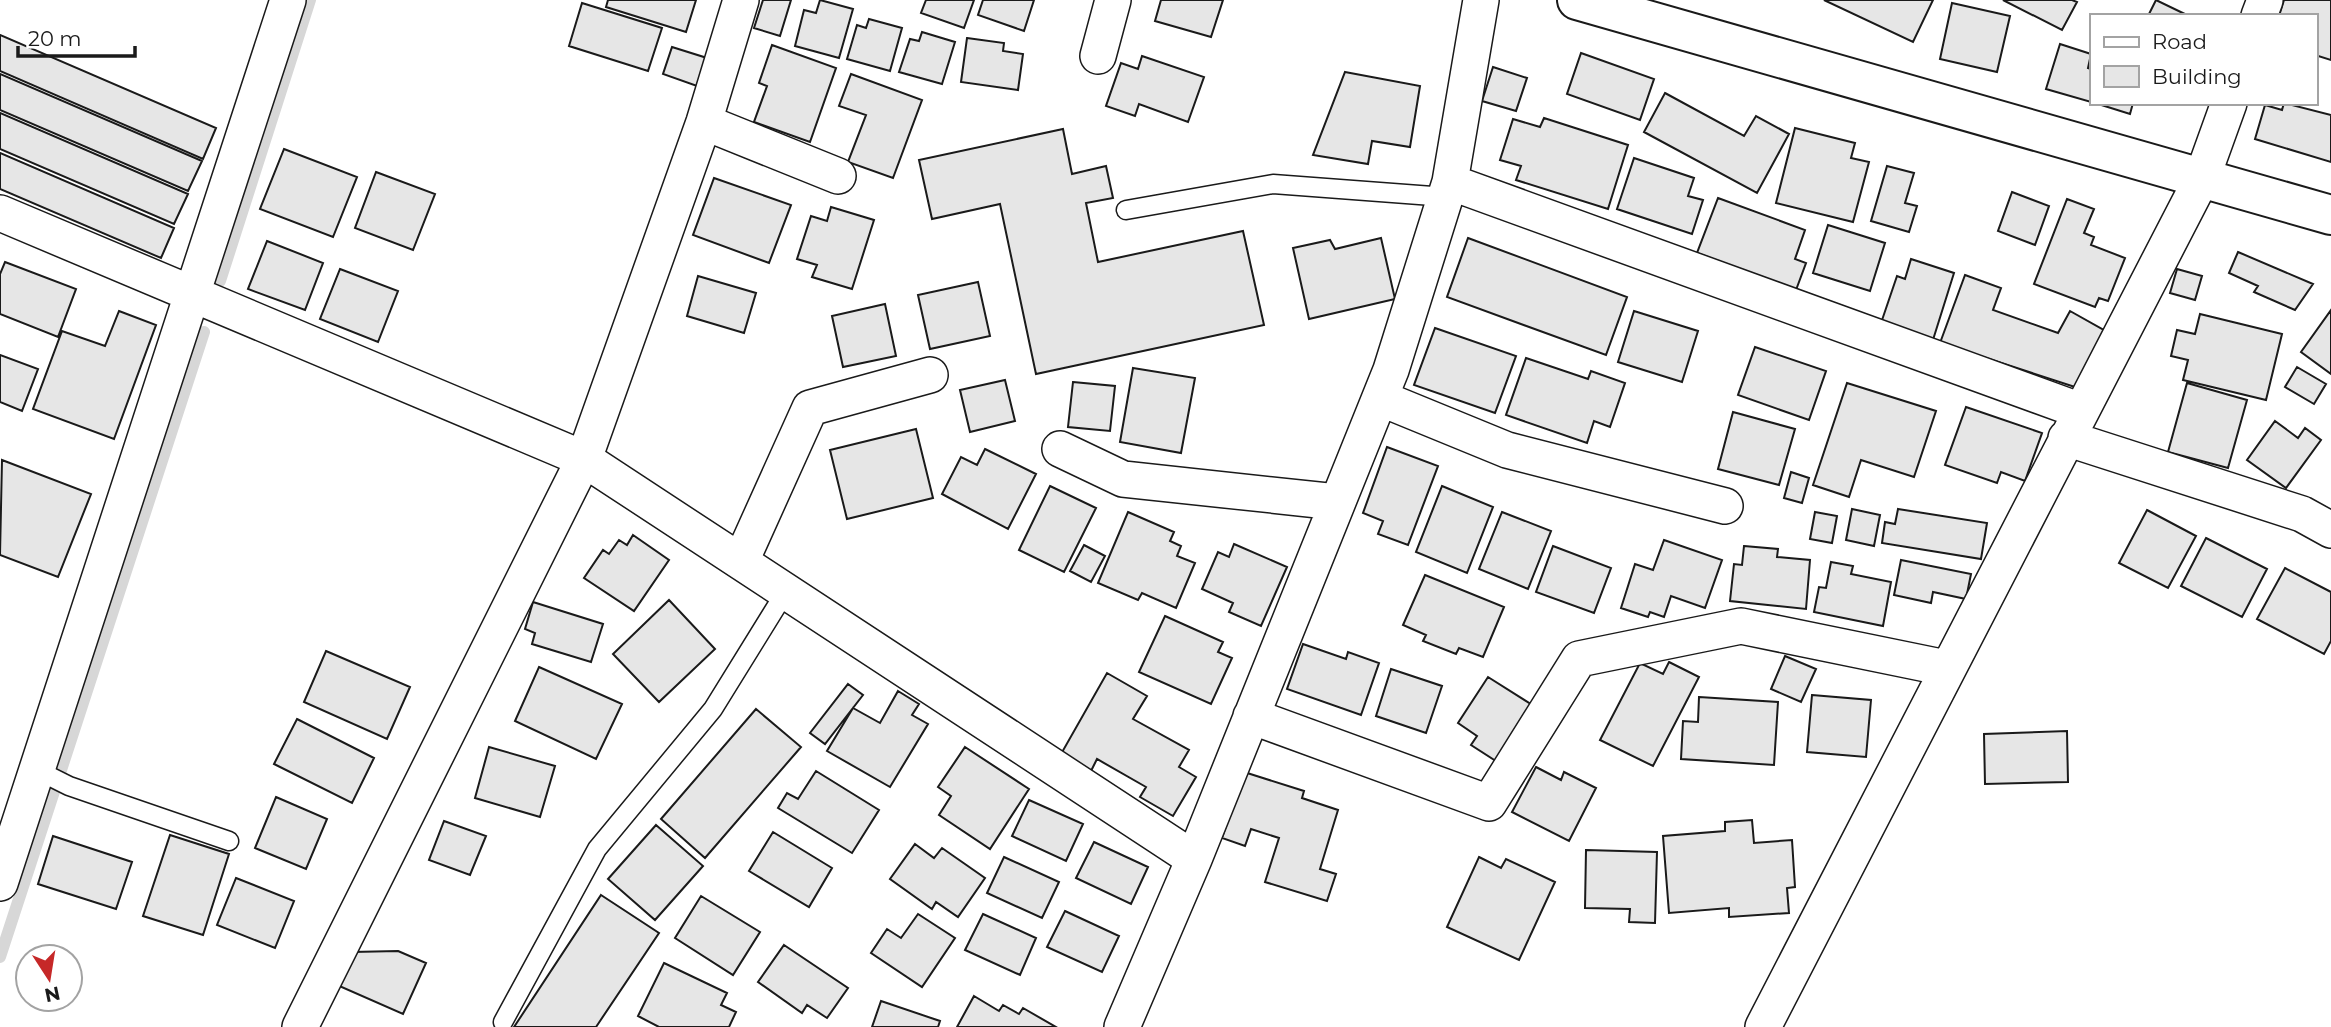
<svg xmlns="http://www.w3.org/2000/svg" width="2331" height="1027" font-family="Montserrat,sans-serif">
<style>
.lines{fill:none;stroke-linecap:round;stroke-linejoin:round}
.stream{stroke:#d7d7d7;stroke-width:12}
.building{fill:#e6e6e6;stroke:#1a1a1a;stroke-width:2}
.lane-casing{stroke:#1a1a1a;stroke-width:21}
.street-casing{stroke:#1a1a1a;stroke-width:38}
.secondary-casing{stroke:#1a1a1a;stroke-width:42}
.lane{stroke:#fff;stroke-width:18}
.street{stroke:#fff;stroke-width:35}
.secondary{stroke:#fff;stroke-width:38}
</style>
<rect width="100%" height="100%" fill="#fff"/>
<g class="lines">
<path class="stream" d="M 220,281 L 310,0
M 0,957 L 204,332"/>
</g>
<path class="building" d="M 608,0 L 696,0 L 686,32 L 606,7 Z
M 763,0 L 791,0 L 780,36 L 754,28 Z
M 820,0 L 853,9 L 839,58 L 795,46 L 804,10 L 816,13 Z
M 926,0 L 974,0 L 964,28 L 921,13 Z
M 983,0 L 1034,0 L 1024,31 L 978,15 Z
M 1161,0 L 1223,0 L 1211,37 L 1155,21 Z
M 1824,0 L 1933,0 L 1913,42 Z
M 2003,0 L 2072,0 L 2077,2 L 2062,30 Z
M 2156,0 L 2189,16 L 2148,16 Z
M 2284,0 L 2331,0 L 2331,60 L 2315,55 L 2315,16 L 2279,16 Z
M 582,3 L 662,28 L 648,71 L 569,46 Z
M 1952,3 L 2010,16 L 1997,72 L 1940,59 Z
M 869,19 L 902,28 L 890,71 L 847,59 L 857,25 L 866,28 Z
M 922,32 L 955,42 L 942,84 L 899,72 L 910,39 L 919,41 Z
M 0,35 L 216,128 L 203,159 L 0,71 Z
M 967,38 L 1004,43 L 1003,51 L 1023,54 L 1018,90 L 961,82 Z
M 2060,44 L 2091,54 L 2088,68 L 2091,69 L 2091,102 L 2046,89 Z
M 772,45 L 836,68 L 810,142 L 754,122 L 767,86 L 759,83 Z
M 672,47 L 707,58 L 697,86 L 663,74 Z
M 1581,53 L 1654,79 L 1640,120 L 1567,94 Z
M 1142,56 L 1204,77 L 1188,122 L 1139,104 L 1135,116 L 1106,106 L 1121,63 L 1138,69 Z
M 1493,67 L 1527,78 L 1516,111 L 1482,101 Z
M 1345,72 L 1420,86 L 1410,147 L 1372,141 L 1368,164 L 1313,155 Z
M 0,74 L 202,161 L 188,191 L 0,110 Z
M 851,74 L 922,100 L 893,178 L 848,162 L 866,115 L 839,106 Z
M 1665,93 L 1744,136 L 1756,116 L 1789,134 L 1757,193 L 1644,132 Z
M 2095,103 L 2133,103 L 2130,114 Z
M 2284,103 L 2331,115 L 2331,162 L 2255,139 L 2265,105 L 2282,110 Z
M 0,113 L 188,194 L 174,224 L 0,149 Z
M 1544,118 L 1628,145 L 1608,209 L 1516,180 L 1521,166 L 1500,160 L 1513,119 L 1540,127 Z
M 1795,128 L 1855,143 L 1851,158 L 1869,162 L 1853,222 L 1776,203 Z
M 1063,129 L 1072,174 L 1106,166 L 1113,198 L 1086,203 L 1098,262 L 1243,231 L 1264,325 L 1036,374 L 1000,204 L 932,219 L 919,160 Z
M 284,149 L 357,177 L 333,237 L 260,209 Z
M 0,153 L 174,228 L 161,258 L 0,189 Z
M 1634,158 L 1694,178 L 1688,196 L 1703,200 L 1692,234 L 1617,209 Z
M 1887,166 L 1914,173 L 1905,203 L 1917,206 L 1909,232 L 1871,221 Z
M 376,172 L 435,194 L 413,250 L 355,228 Z
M 714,178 L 791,205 L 769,263 L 693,235 Z
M 2012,192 L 2049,206 L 2035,245 L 1998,231 Z
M 1718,198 L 1805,230 L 1795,259 L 1806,263 L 1796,290 L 1697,253 Z
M 2067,199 L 2094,209 L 2084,233 L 2094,237 L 2091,245 L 2125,258 L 2108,301 L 2099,298 L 2095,307 L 2034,284 Z
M 831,207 L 874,220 L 852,289 L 812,277 L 817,265 L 797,259 L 811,216 L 827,221 Z
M 1828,225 L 1885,243 L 1870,291 L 1813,273 Z
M 1381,238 L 1395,299 L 1309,319 L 1293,248 L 1330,240 L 1335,249 Z
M 1468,238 L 1627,297 L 1606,355 L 1447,297 Z
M 267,241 L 323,263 L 305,310 L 248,289 Z
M 2238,252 L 2313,284 L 2295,310 L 2254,292 L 2258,286 L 2229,273 Z
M 1911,259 L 1954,273 L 1932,343 L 1880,326 L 1897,276 L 1905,279 Z
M 5,262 L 76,289 L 58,337 L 0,314 L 0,274 Z
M 340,269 L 398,291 L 378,342 L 320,319 Z
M 2177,269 L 2202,276 L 2195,300 L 2170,293 Z
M 1965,275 L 2001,288 L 1993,310 L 2058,333 L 2070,311 L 2109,333 L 2078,388 L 1940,343 Z
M 698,276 L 756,293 L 744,333 L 687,316 Z
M 978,282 L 990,336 L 930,349 L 918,295 Z
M 885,304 L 896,356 L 843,367 L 832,316 Z
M 2331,310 L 2331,374 L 2301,352 Z
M 119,311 L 156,325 L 114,439 L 33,409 L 62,331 L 105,346 Z
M 1634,311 L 1698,331 L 1682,382 L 1618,362 Z
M 2200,314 L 2282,334 L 2266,400 L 2183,380 L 2188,360 L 2171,356 L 2177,330 L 2195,334 Z
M 1435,328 L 1516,356 L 1495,413 L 1414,385 Z
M 1755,347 L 1826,371 L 1809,420 L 1738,395 Z
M 0,355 L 38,369 L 22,411 L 0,402 Z
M 1526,358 L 1588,379 L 1591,371 L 1625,383 L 1610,427 L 1594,421 L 1587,443 L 1506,415 Z
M 2297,367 L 2326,384 L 2314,404 L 2285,387 Z
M 1133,368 L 1195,378 L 1181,453 L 1120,442 Z
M 1005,380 L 1015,421 L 970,432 L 960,390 Z
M 1073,382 L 1115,386 L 1110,431 L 1068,427 Z
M 1847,383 L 1936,411 L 1914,477 L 1861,460 L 1849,497 L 1813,485 Z
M 2187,383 L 2247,400 L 2228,468 L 2168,452 Z
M 1966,407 L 2042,433 L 2025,481 L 2001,472 L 1997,483 L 1945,465 Z
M 1733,412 L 1795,429 L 1779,485 L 1718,469 Z
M 2275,421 L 2298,438 L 2305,428 L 2321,440 L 2286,488 L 2247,460 Z
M 916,429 L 933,498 L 847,519 L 830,450 Z
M 1387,447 L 1438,466 L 1408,545 L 1378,534 L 1383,521 L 1363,513 Z
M 985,449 L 1036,474 L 1008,529 L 942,494 L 961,457 L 977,465 Z
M 2,460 L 91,494 L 58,577 L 0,555 Z
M 1791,472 L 1809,478 L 1802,503 L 1784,498 Z
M 1050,486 L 1096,508 L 1064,572 L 1019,550 Z
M 1442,486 L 1493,507 L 1467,573 L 1416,552 Z
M 1852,509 L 1880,515 L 1874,546 L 1846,540 Z
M 1898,509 L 1987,523 L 1981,559 L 1882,543 L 1885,522 L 1895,524 Z
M 2147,510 L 2196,536 L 2168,588 L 2119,563 Z
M 1128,512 L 1174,532 L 1170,541 L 1181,546 L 1177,556 L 1195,563 L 1176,608 L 1142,593 L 1138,600 L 1098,583 Z
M 1502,512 L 1551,531 L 1528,589 L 1479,569 Z
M 1815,512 L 1837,516 L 1832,543 L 1810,539 Z
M 633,535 L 669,560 L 634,611 L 584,578 L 603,550 L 609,554 L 619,540 L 627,545 Z
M 2206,538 L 2267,569 L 2242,617 L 2181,586 Z
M 1664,540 L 1722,560 L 1705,608 L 1671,596 L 1664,617 L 1650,612 L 1648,617 L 1621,608 L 1635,564 L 1653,570 Z
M 1234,544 L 1287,567 L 1261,626 L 1229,612 L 1233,603 L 1202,589 L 1218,552 L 1229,557 Z
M 1084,545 L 1105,556 L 1091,582 L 1070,571 Z
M 1553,546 L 1611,568 L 1594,613 L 1536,592 Z
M 1744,546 L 1778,549 L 1777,557 L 1810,560 L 1806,609 L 1730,601 L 1734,564 L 1742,565 Z
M 1901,560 L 1971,574 L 1966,599 L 1933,592 L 1931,603 L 1894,595 Z
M 1831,562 L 1853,566 L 1851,574 L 1891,582 L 1883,626 L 1814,612 L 1819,587 L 1826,588 Z
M 2285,568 L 2331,592 L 2331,641 L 2324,654 L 2257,619 Z
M 1425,575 L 1504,607 L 1483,657 L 1459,648 L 1456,654 L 1423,641 L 1426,635 L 1403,625 Z
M 669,600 L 715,649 L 659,702 L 613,654 Z
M 533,602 L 603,624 L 591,662 L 532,644 L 535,633 L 525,629 Z
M 1165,616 L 1223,642 L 1218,652 L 1232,658 L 1211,704 L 1139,672 Z
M 1303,644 L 1346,659 L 1348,652 L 1379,663 L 1361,715 L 1287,689 Z
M 326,651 L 410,687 L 387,739 L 304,702 Z
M 1785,656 L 1816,669 L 1801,702 L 1771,689 Z
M 1669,662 L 1699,677 L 1653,766 L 1600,740 L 1640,663 L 1663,674 Z
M 539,667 L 622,704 L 596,759 L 515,721 Z
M 1391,669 L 1442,686 L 1426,733 L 1376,716 Z
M 1107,673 L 1147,696 L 1133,719 L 1189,750 L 1179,767 L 1196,777 L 1173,816 L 1140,797 L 1146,787 L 1097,759 L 1091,771 L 1061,754 Z
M 1488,677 L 1534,706 L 1499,763 L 1471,745 L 1477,736 L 1458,723 Z
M 848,684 L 863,695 L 825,744 L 810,733 Z
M 898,691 L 919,704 L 912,715 L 928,724 L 890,787 L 827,751 L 853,708 L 880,723 Z
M 1812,695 L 1871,700 L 1866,757 L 1807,752 Z
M 1699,697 L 1778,702 L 1774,765 L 1681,759 L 1683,721 L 1698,722 Z
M 756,709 L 801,747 L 705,858 L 661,819 Z
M 297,719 L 374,758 L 352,803 L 274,764 Z
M 2067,731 L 2068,782 L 1985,784 L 1984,734 Z
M 489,747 L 555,766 L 540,817 L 475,798 Z
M 965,747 L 1029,789 L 990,849 L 939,815 L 951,796 L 938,787 Z
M 1536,767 L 1561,780 L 1564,772 L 1596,788 L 1569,841 L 1512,812 Z
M 816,771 L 879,810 L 852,853 L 778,808 L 787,793 L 798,799 Z
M 1244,772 L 1304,791 L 1302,798 L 1338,810 L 1320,869 L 1336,874 L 1327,901 L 1265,882 L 1279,838 L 1251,829 L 1245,846 L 1222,838 Z
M 276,797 L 327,819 L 306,869 L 255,848 Z
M 1029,800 L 1083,824 L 1066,861 L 1012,836 Z
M 1752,820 L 1754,843 L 1792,840 L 1795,887 L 1787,888 L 1789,913 L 1729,917 L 1729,908 L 1669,913 L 1663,836 L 1725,831 L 1725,822 Z
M 444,821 L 486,836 L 470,875 L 429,860 Z
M 656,825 L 703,866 L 655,920 L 608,879 Z
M 773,832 L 832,868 L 809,907 L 749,871 Z
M 170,835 L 229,854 L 203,935 L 143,916 Z
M 53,836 L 132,862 L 116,909 L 38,884 Z
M 1094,842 L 1148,867 L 1131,904 L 1076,878 Z
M 915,844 L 934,858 L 942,848 L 985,878 L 958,917 L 936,902 L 932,909 L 890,879 Z
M 1586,850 L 1657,852 L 1655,923 L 1629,922 L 1630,909 L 1585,908 Z
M 1004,857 L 1059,882 L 1042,918 L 987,893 Z
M 1479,857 L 1501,868 L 1506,859 L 1555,882 L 1519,960 L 1447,927 Z
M 236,878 L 294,901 L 275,948 L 217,925 Z
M 601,895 L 659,933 L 596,1027 L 514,1027 Z
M 701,896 L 760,932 L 733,975 L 675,938 Z
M 1065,911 L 1119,936 L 1102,972 L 1047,947 Z
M 918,914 L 955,938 L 922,987 L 871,953 L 887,929 L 901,938 Z
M 983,914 L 1036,938 L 1020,975 L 965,950 Z
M 784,945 L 848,988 L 827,1018 L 807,1005 L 802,1013 L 758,982 Z
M 398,951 L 426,963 L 403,1014 L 337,985 L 352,952 Z
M 664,963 L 727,993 L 721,1005 L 736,1012 L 729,1027 L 659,1027 L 638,1016 Z
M 974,996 L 999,1011 L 1003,1005 L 1019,1014 L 1023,1008 L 1056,1027 L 957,1027 Z
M 881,1001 L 940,1021 L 938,1027 L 872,1027 Z"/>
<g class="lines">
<defs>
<path id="lane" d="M 1126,210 L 1273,184 L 1446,197
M 37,770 L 69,786 L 229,841
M 503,1022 L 597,849 L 713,709 L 786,591"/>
<path id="street" d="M 2259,16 L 2265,0
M 1098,56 L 1113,0
M 704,122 L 838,176
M 1450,182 L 2081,411
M 0,213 L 584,459 L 1194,859
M 1380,398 L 1507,450 L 1725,506
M 2066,438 L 2302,514 L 2331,530
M 1060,449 L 1123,479 L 1337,502
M 741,561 L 810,408 L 930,375
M 1251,716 L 1489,803 L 1579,659 L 1741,626 L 1946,668
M 0,883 L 288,0
M 300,1027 L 584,459 L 704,122 L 741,0
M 1122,1027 L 1194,859 L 1391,370 L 1450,182 L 1481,0
M 1763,1027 L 2202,178 L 2229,103"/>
<path id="secondary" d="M 1577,0 L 2331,215"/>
</defs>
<use href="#lane" class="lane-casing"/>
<use href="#street" class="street-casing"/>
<use href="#secondary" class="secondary-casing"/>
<use href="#lane" class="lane"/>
<use href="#street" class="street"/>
<use href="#secondary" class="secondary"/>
</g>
<rect x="2090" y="14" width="228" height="91" fill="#ffffff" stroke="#a3a3a3" stroke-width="2"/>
<rect x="2104" y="37" width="35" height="10" fill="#ffffff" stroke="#a3a3a3" stroke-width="2"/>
<text x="2152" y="49" font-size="21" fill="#1a1a1a">Road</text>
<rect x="2104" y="66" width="35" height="21" fill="#e6e6e6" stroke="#a3a3a3" stroke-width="2"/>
<text x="2152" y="84" font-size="21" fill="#1a1a1a">Building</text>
<g transform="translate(49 978) rotate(168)"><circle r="33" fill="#ffffff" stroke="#a3a3a3" stroke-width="2"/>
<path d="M0-5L12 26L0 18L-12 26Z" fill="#c62828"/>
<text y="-10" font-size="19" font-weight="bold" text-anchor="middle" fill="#1a1a1a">N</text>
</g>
<path d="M18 46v10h117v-10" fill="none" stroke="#1a1a1a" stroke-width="3.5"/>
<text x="28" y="46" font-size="21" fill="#1a1a1a" stroke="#ffffff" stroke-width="5" paint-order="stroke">20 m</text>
</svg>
